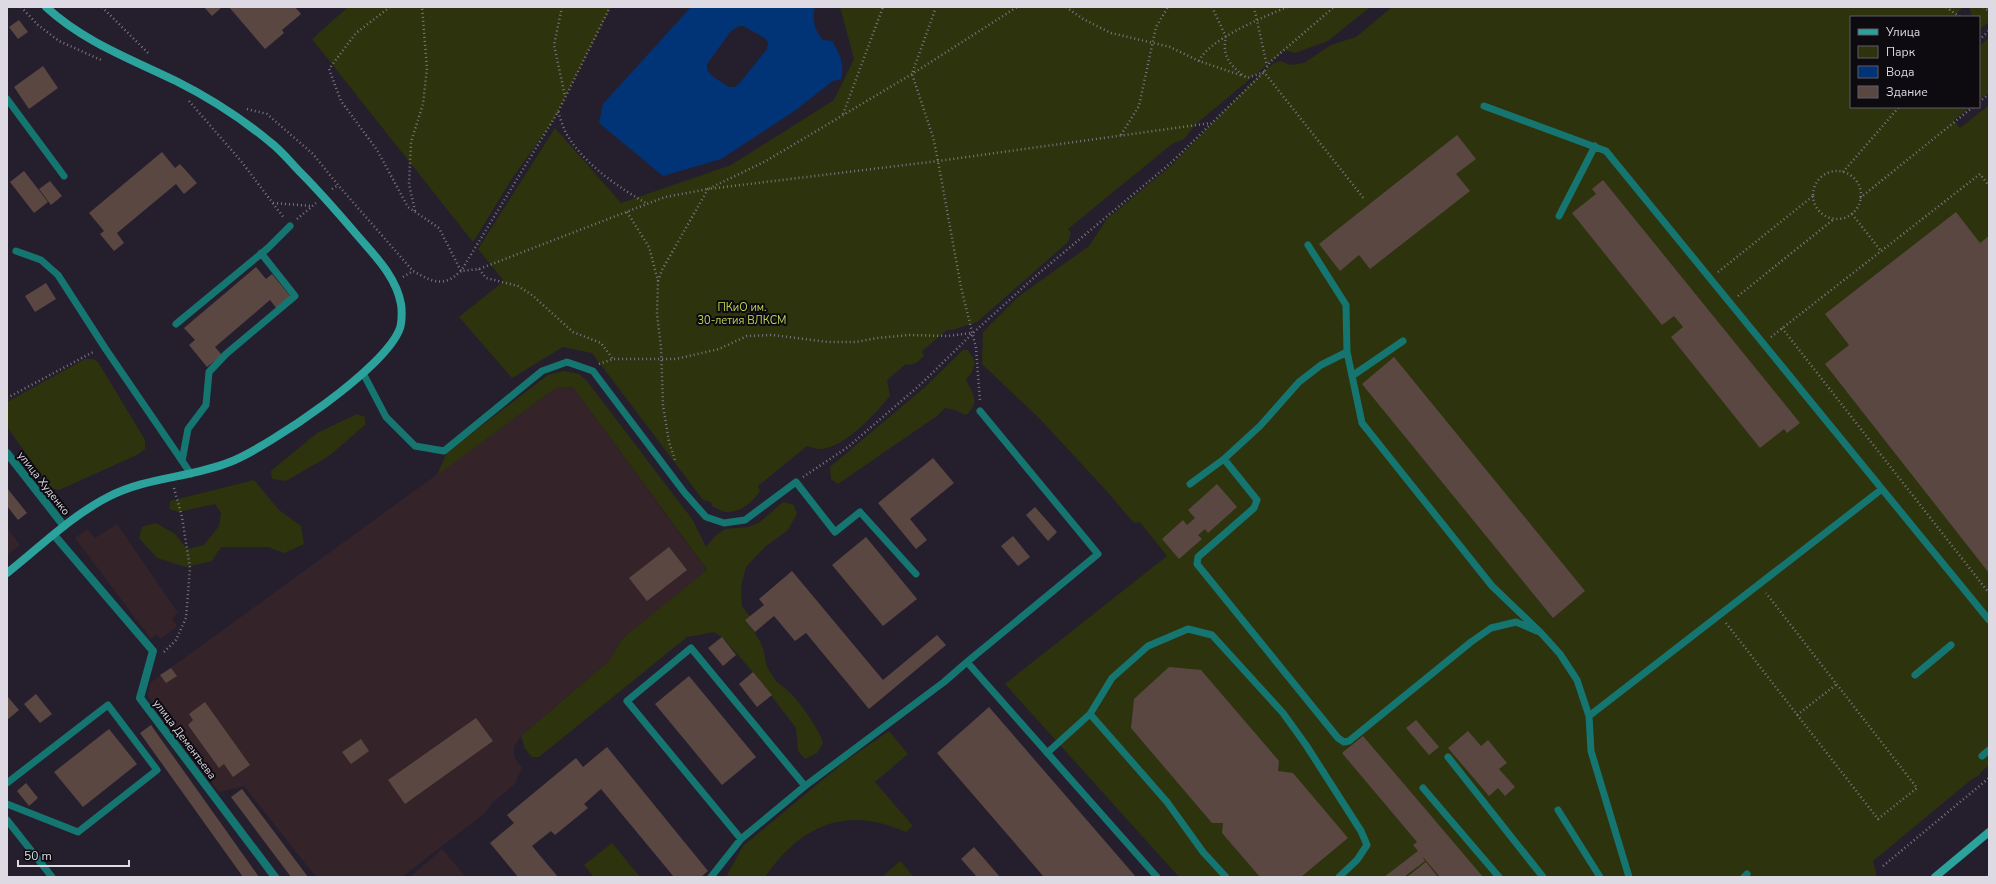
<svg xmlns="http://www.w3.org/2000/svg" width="1996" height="884" font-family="'Nunito Sans',sans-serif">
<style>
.industrial{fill:#35232a}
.green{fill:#2d330d}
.water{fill:#003477;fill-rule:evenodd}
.building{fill:#5b4742}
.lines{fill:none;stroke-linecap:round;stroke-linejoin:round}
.path{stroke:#7c7783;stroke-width:2.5;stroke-dasharray:1 3;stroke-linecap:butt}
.lane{stroke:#157671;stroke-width:7}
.street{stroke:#157671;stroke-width:8}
.secondary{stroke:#2ca29c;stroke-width:8}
.labels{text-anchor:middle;stroke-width:4;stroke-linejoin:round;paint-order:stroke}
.park-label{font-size:11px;fill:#bfd453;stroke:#0d0a10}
.street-label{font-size:11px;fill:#dedae4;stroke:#0d0a10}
</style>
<rect width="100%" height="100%" fill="#251f2d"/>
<path class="industrial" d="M 573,387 L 707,571 L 623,638 L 608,662 L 521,736 L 514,747 L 514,757 L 522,767 L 515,784 L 492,803 L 485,813 L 402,877 L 316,877 L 244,786 L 219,792 L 148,696 L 150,683 L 556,388 Z
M 117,524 L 178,613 L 172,619 L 177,626 L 161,639 L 156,634 L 151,639 L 75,538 L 87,529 L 95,538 Z
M 7,528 L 20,545 L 7,555 Z
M 442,849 L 466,877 L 410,877 Z"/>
<path class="green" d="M 348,7 L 611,7 L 553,121 L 511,180 L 473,242 L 312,39 Z
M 840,7 L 1370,7 L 1328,41 L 1295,53 L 1285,50 L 1196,124 L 1184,139 L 1172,144 L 1068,229 L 1071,233 L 1068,242 L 977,322 L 952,330 L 947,330 L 922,351 L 924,356 C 919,361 913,367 906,364 L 887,380 L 890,396 C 876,413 845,447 822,449 C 817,449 811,447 807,446 L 758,486 L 760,491 C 753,502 740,513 726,512 C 722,512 716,507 712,506 L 711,502 L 703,500 L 592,353 L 563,347 L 512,378 L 459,317 L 504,281 L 478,249 L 555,128 L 621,203 L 731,165 L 834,100 L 854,59 Z
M 1392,7 L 1963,7 L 1953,17 L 1851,17 L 1851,107 L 1970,107 L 1954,120 L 1960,128 L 1989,105 L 1989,765 L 1980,773 L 1981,774 L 1971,780 L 1873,861 L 1877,877 L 1179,877 L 1005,684 L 1167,556 L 1140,522 L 1134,523 L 1102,486 L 1040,419 L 982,364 L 983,332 L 1018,297 L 1089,246 L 1107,219 L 1174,163 L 1258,76 L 1274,63 L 1281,61 L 1290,65 L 1304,63 L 1331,45 L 1356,37 Z
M 1969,7 L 1989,7 L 1989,22 L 1979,30 L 1979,17 L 1972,17 Z
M 1989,38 L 1989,92 L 1979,100 L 1979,46 Z
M 963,350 L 968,350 L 975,362 L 972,372 L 966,380 C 973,394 981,402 966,415 L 955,410 L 945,408 L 937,416 L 838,484 L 831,479 L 830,467 L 924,388 Z
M 85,359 L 93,359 L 98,362 L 145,440 L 145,449 L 137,455 L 59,490 L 51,488 L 7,427 L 7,402 Z
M 564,371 L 579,374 L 587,381 L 692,519 L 706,547 L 715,536 L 725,529 L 748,527 L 760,522 L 783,502 L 794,505 L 797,514 L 788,530 L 765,547 L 746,567 L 741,586 L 742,606 L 750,617 L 745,620 C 753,630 761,640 764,652 C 766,662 765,665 772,675 C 776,682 781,685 787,690 C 798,699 820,730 823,743 L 817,753 L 805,759 L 798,751 L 796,728 L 753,672 L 722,637 L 714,632 L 687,637 L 539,757 L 532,757 L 525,749 L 521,736 L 608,662 L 623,638 L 707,570 L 573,387 L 556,388 L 437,475 L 447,452 L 548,375 Z
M 357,414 L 365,417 L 365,425 L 329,456 L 286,481 L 272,479 L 271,471 L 317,433 Z
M 254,480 L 279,510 L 301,526 L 304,544 L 284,553 L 268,547 L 221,547 L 212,561 L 186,567 L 157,558 L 139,538 L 142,527 L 156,523 L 175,534 L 187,549 L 204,545 L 219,526 L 221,513 L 215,504 L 179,512 L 169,509 L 170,501 Z
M 889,731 L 908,754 L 875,782 L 913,826 L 906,832 C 846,805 801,825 765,877 L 726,877 L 743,846 L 844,762 Z
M 612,843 L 640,877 L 594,877 L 584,865 Z
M 900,861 L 914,877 L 882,877 Z"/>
<path class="water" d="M 691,7 L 815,7 C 811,19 815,31 823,40 L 832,41 C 839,53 845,64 841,79 L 833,81 L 793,112 L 721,159 L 663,176 L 599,123 L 603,104 ZM 739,26 L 743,26 L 765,38 L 768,43 L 767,49 L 739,84 L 734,87 L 729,87 L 712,76 L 707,70 L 707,64 L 731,31 Z"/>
<path class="building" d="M 204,7 L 222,7 L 212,16 Z
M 229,7 L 295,7 L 301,14 L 282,30 L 284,33 L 265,49 Z
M 19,20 L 28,32 L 18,39 L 9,27 Z
M 43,66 L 58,88 L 29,109 L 14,87 Z
M 1457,135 L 1476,159 L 1456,174 L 1470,191 L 1370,269 L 1359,255 L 1340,271 L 1319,244 Z
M 162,152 L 175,168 L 180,164 L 197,183 L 184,194 L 176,184 L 117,233 L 124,243 L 114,251 L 100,234 L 104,231 L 89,213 Z
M 24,171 L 48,202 L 34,213 L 10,182 Z
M 1603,180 L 1800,423 L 1787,433 L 1784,429 L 1760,448 L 1671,337 L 1683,327 L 1674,316 L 1662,325 L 1572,213 L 1596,194 L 1592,189 Z
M 50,181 L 62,196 L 51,205 L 39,189 Z
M 1956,212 L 1980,243 L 1989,236 L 1989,573 L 1825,364 L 1849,345 L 1825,314 Z
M 256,267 L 266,279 L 272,274 L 291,297 L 277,309 L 270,300 L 215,347 L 222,355 L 207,367 L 189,345 L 195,340 L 184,328 Z
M 46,283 L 56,299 L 35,312 L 25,296 Z
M 1394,357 L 1585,591 L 1553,618 L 1362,384 Z
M 933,458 L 954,483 L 910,519 L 927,540 L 916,549 L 878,503 Z
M 1217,484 L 1237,507 L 1208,533 L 1205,529 L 1198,535 L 1202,539 L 1179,559 L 1162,539 L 1183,520 L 1187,525 L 1195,518 L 1188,510 Z
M 7,488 L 27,513 L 18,520 L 7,506 Z
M 1035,507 L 1057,532 L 1048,541 L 1026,515 Z
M 1013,536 L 1030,557 L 1018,566 L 1001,546 Z
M 866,537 L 917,599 L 883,626 L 832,565 Z
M 669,547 L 687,570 L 647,601 L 629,578 Z
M 792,571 L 883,680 L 937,635 L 946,645 L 869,709 L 806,633 L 795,641 L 774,616 L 755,632 L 745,620 L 764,605 L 759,599 Z
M 722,637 L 736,655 L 723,666 L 708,648 Z
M 1169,667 L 1201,670 L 1279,761 L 1278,771 L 1293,773 L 1348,838 L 1301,877 L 1260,877 L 1222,833 L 1223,823 L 1212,823 L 1131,728 L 1134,699 Z
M 171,668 L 177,676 L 166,683 L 160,675 Z
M 753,672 L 772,695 L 757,707 L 739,684 Z
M 689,676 L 756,757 L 722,785 L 655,704 Z
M 36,694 L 52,714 L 40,723 L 24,704 Z
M 7,696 L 19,710 L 7,720 Z
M 205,702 L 250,765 L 233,777 L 224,764 L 219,768 L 188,725 L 193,720 L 189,714 Z
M 989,707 L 1136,877 L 1044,877 L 937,753 Z
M 476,718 L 493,741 L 405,804 L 388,780 Z
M 1416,720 L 1439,747 L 1429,755 L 1406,728 Z
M 151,725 L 259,877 L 243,877 L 140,733 Z
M 109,729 L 137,764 L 83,807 L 54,772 Z
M 1468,731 L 1481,746 L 1488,740 L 1507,763 L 1499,769 L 1515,787 L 1505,796 L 1498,788 L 1489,796 L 1448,748 Z
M 1363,736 L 1404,784 L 1483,877 L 1440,877 L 1422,856 L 1425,861 L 1404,877 L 1384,877 L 1418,851 L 1413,845 L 1417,842 L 1342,753 Z
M 361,739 L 369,751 L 351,764 L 342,752 Z
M 607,747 L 708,871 L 701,877 L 674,877 L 601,789 L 584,804 L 588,808 L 555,835 L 551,831 L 532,846 L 558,877 L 518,877 L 490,843 L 514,823 L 507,815 L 576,758 L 583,767 Z
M 26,783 L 38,798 L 29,806 L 17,791 Z
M 242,789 L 308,877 L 291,877 L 231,797 Z
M 974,847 L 1000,877 L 977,877 L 961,859 Z
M 1426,862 L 1438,877 L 1407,877 Z"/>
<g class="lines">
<path class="path" d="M 21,7 L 38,25 L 59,41 L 101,60
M 102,7 L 150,55
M 390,7 L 356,33 L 329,69 L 341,101 L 377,150 L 408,207 L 439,228 L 461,271 L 479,269 L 665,197 L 708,189 L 766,161 L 912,74 L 1017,7
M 562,7 L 554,45 L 565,96
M 936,7 L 912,74 L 933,137 L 938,161 L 961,287 L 976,348 L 980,401
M 1066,7 L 1083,19 L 1111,33 L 1170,47 L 1199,61 L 1243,76
M 1212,7 L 1226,37 C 1221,56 1232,68 1247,78 L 1264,72 L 1365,200
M 1254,7 L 1267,66
M 1946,7 L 1960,17
M 1983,7 L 1989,11
M 1979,40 L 1989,31
M 1199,61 C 1209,39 1264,17 1287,7
M 189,101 L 241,161 L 284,218
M 1979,102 L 1989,94
M 247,109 L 267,114 L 313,154 L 338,185 L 413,271
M 558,112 C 561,120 564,131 569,138 C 587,166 618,187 646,203
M 843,114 L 883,7
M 1121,135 L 1139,106 L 1156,27 L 1168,7
M1813 195a24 24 0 1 1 48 0a24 24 0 1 1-48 0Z
M 1843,172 L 1899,107
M 332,189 L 338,185
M 1860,198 L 1973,107
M 273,203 L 312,206
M 415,211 L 409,184 L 411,142 L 423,104 L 427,68 L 422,7
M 627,212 L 649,247 L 658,281 L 657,314 L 661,347 L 663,405 L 669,442 L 675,460
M 1852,214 L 1881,251
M 297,219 L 316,203
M 479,269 L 486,278 L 518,286 L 532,295 L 573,332 L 601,343 L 613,359
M 1718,272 L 1813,196
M 403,277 L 413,271 C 433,282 443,288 461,271 L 558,112 L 610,7
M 658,281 L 662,270 L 708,189 L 938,161 L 1211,123
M 1738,296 L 1834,219
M 1782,328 L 1989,593
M 1771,337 L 1980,174 L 1989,186
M 599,364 L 613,359 L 676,359 L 719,349 L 747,336 L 773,335 L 828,342 L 856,342 L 877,338 L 909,335 L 947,336 L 972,333
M 7,398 L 95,351
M 803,477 L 848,447 L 921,384 L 973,333 L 1038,274 L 1172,162 L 1264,72 L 1270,62 L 1334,7
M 1726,623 L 1878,819 L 1917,788 L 1766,593
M 164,652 L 176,640 L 186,618 L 190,568 L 182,517 L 174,488
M 1797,715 L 1837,684
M 1883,866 L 1989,778
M 1987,877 L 1989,875"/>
<path class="lane" d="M 7,99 L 64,176
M 1484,106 L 1606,151 L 1989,620
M 1559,216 L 1595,146
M 1308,245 L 1346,305 L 1347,352 L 1362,423 L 1492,586 L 1541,633 L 1560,654 L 1577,680 L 1589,716 L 1591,751 L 1629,877
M 16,251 L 41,260 L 58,275 L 105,348 L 191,474
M 176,324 L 268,248 L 290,226
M 363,373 L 386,417 L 415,446 L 444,451 L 542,371 L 567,362 L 593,371 L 684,492 L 706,517 L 724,523 L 745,520 L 796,482 L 835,532 L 860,512 L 916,574
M 1352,376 L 1403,341
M 1224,459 L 1257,500 L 1254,508 L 1198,557 L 1197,564 L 1338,738 L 1344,742 L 1349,741 L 1471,642 L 1491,628 L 1516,622 L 1537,631
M 182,461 L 188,429 L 206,405 L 209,372 L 226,354 L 295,296 L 261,253
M 1190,484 L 1224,459 L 1260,426 L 1299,382 L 1321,365 L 1347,352
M 967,662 L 1098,554 L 980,411
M 1915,675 L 1951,645
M 1090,714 L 1167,802 L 1203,852 L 1226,877
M 1589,716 L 1882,489
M 1047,753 L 1090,714 L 1112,678 L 1148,646 L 1188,629 L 1212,635 L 1283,713 L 1306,745 L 1361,831 L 1367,845 L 1357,860 L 1339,877
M 1982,756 L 1989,750
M 1448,757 L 1543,877
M 7,783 L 108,705 L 157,770 L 78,832 L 7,804
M 1423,788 L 1499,877
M 1558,810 L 1600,877
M 7,820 L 52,877
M 741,839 L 627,701 L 691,648 L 805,786
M 711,877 L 741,839 L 805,786 L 944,682 L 967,662 L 1157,877
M 1744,877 L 1747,874"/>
<path class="street" d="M 7,453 L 64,526
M 54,535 L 153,651 L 140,698 L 275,877"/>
<path class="secondary" d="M 7,573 C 40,547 71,516 108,497 C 146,477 190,478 230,462 C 270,446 386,368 400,328 C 402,322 402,310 401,304 C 396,276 374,255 357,235 C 339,214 321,193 301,173 C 291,163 282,151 270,142 C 241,118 210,98 176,81 C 131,59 84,42 46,7
M 1935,877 L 1989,832"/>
</g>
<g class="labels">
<g class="park-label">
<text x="742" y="311">ПКиО им.<tspan x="742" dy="13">30-летия ВЛКСМ</tspan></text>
</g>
<g class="street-label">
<text transform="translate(44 483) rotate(52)" y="4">улица Худенко</text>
<text transform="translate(185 739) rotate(53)" y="4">улица Дементьева</text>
</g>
</g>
<rect width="1996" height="884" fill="none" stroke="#dedae4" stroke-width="16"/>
<rect x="1850" y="16" width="130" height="92" fill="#0d0a10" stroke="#615d65"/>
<rect x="1858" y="29" width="20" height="6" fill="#2ca29c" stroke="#615d65"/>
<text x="1886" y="36" font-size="12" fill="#dedae4">Улица</text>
<rect x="1858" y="46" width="20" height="12" fill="#2d330d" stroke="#615d65"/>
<text x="1886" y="56" font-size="12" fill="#dedae4">Парк</text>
<rect x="1858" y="66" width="20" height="12" fill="#003477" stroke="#615d65"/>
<text x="1886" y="76" font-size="12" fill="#dedae4">Вода</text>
<rect x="1858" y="86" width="20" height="12" fill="#5b4742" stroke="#615d65"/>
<text x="1886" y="96" font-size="12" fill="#dedae4">Здание</text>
<path d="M18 860v6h111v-6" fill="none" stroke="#dedae4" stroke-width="2"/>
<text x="24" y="860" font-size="12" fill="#dedae4" stroke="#0d0a10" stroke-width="3" paint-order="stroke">50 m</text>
</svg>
